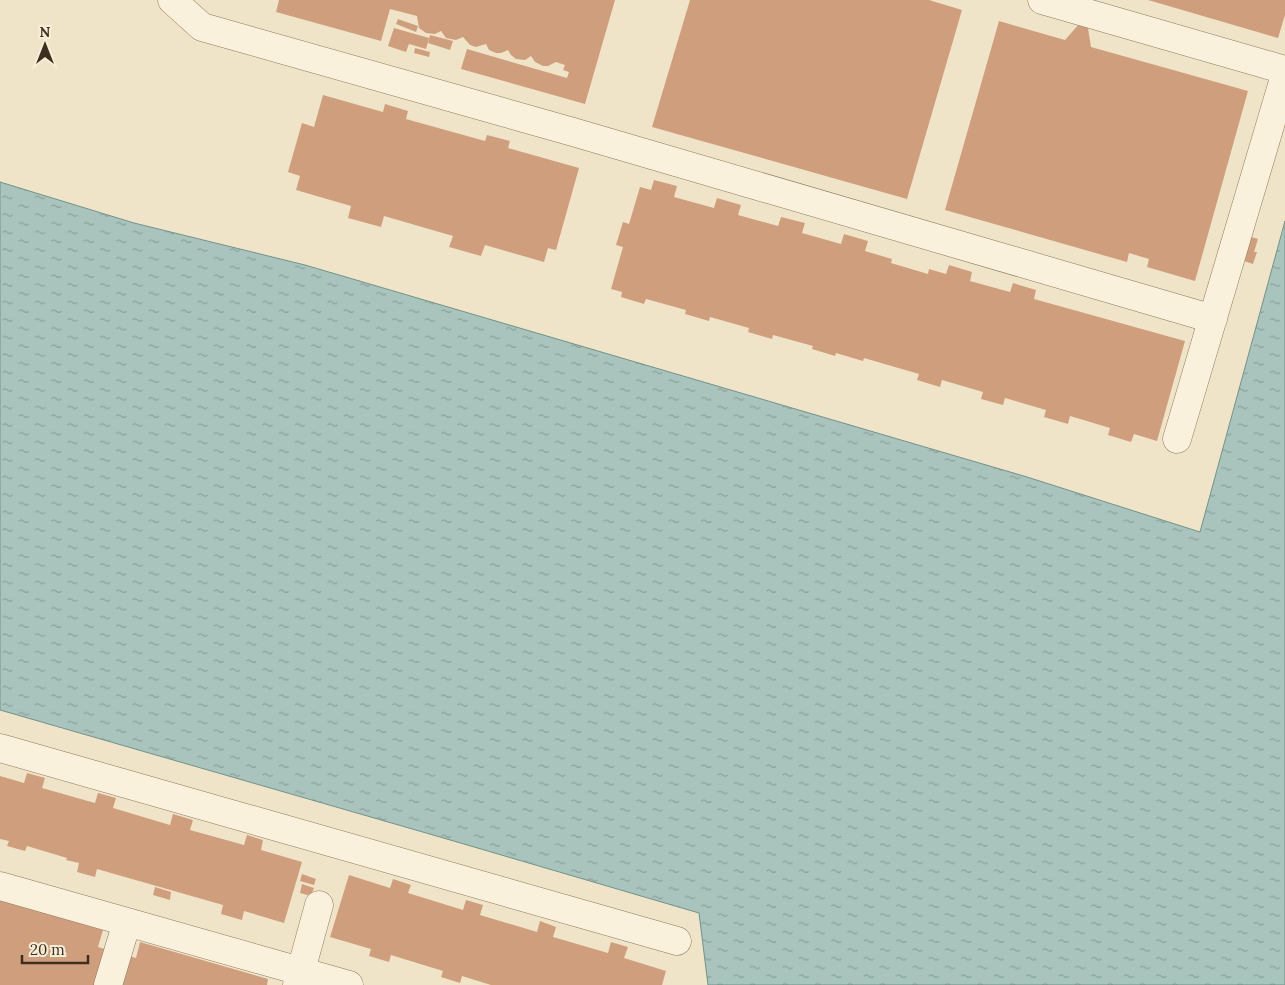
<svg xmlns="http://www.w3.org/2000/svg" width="1285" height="985" font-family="Lora,serif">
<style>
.water{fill:url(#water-ripples);stroke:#6f938a}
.building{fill:#cf9f7d}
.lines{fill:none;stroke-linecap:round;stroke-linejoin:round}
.minor-casing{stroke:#8d765c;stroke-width:29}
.minor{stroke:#faf1dc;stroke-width:28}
</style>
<defs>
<pattern id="water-ripples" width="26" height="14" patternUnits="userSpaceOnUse" patternTransform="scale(1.25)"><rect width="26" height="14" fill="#a9c4bc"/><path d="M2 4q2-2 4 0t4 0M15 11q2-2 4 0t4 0" fill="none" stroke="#8ba098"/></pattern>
</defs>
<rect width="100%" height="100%" fill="#f0e4c8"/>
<path class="water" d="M 0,182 L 134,223 L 305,265 L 1027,477 L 1200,532 L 1285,221 L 1285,985 L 708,985 L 699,913 L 440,837 L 0,710 Z"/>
<path class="building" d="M 279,0 L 615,0 L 585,104 L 461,69 L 467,49 L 567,78 L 569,72 L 563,70 L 565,65 L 556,62 L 548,66 L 543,66 L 535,62 L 531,56 L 525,60 L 516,59 L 511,55 L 508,50 L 501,53 L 496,53 L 489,50 L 486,44 L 476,47 L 470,45 L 463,37 L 456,40 L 446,38 L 441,31 L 435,34 L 426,33 L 419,28 L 417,16 L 390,9 L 381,41 L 276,12 Z
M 690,0 L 929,0 L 962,10 L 907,199 L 652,127 Z
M 1148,0 L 1285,0 L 1285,15 L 1278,38 Z
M 1086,16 L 1091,47 L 1248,91 L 1195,281 L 1147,267 L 1149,259 L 1129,253 L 1127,262 L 945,210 L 999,21 L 1065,40 Z
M 398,19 L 418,26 L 416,32 L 396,24 Z
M 394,28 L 429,38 L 426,49 L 409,44 L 406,52 L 388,46 Z
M 430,35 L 453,41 L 450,50 L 428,43 Z
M 415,48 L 430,52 L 429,57 L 414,53 Z
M 323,95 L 383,112 L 385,104 L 408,111 L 406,119 L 485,141 L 487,135 L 510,141 L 508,148 L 579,168 L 556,250 L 548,248 L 544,262 L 485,245 L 481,256 L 449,247 L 453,236 L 384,216 L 381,227 L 348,218 L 351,206 L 296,190 L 300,176 L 288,172 L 302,123 L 314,127 Z
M 654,180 L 677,186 L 674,197 L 714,208 L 717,198 L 741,205 L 738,215 L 778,226 L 781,217 L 805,223 L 802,233 L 841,244 L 844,234 L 868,241 L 865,251 L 892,259 L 891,263 L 928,274 L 929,269 L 946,274 L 949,265 L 972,272 L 970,281 L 1010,292 L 1013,283 L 1036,290 L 1034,299 L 1185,341 L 1157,441 L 1134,434 L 1131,442 L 1108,435 L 1110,428 L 1070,416 L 1068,424 L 1044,417 L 1046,410 L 1005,398 L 1003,405 L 981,399 L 983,392 L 942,380 L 940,387 L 917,380 L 919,374 L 864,358 L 863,361 L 836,353 L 835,356 L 812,349 L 813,346 L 773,335 L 772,339 L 748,332 L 749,328 L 710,317 L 709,321 L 685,314 L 686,310 L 646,299 L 644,304 L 621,297 L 622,292 L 611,289 L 623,247 L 616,245 L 623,222 L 629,224 L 640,187 L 651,190 Z
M 1248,236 L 1258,239 L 1254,252 L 1257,252 L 1253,264 L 1241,260 Z
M 27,773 L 45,778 L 42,788 L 95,803 L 98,793 L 116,798 L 113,808 L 170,825 L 173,814 L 193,820 L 190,830 L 244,845 L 247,835 L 263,840 L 261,850 L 302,862 L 284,923 L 244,911 L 242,920 L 221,914 L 223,905 L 97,869 L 95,877 L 77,872 L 79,863 L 66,860 L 67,858 L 27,846 L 25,851 L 7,846 L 9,841 L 0,839 L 0,776 L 24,783 Z
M 302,874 L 316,879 L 314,885 L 300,881 Z
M 349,875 L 390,888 L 393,879 L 411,885 L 408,893 L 463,910 L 466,900 L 483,905 L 480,915 L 537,932 L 540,921 L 556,927 L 553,937 L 608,953 L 611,942 L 628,947 L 624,958 L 666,971 L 662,985 L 491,985 L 462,976 L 460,983 L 441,977 L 443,971 L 391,955 L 389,962 L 369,956 L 371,949 L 330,937 Z
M 302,884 L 314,888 L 311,896 L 300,893 Z
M 155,887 L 171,892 L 170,900 L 153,895 Z
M 0,900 L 103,930 L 98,947 L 136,958 L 140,942 L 268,979 L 267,985 L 0,985 Z"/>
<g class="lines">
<defs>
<path id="minor" d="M 172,0 L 202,27 L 573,132 L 1213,319
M 1042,0 L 1285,70
M 1177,439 L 1285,75
M 0,748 L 677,941
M 0,886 L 349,985
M 108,985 L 127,922
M 297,985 L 319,905"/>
</defs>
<use href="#minor" class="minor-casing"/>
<use href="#minor" class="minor"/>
</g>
<g transform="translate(45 45)" stroke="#f7eed8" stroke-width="4" paint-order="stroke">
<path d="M0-4L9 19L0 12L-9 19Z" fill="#3d2e20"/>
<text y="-8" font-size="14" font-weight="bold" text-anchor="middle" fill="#3d2e20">N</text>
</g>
<path d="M22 955v8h66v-8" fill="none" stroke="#3d2e20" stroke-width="2.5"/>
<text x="30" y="955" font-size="15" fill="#3d2e20" stroke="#f7eed8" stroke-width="4" paint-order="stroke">20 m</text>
</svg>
